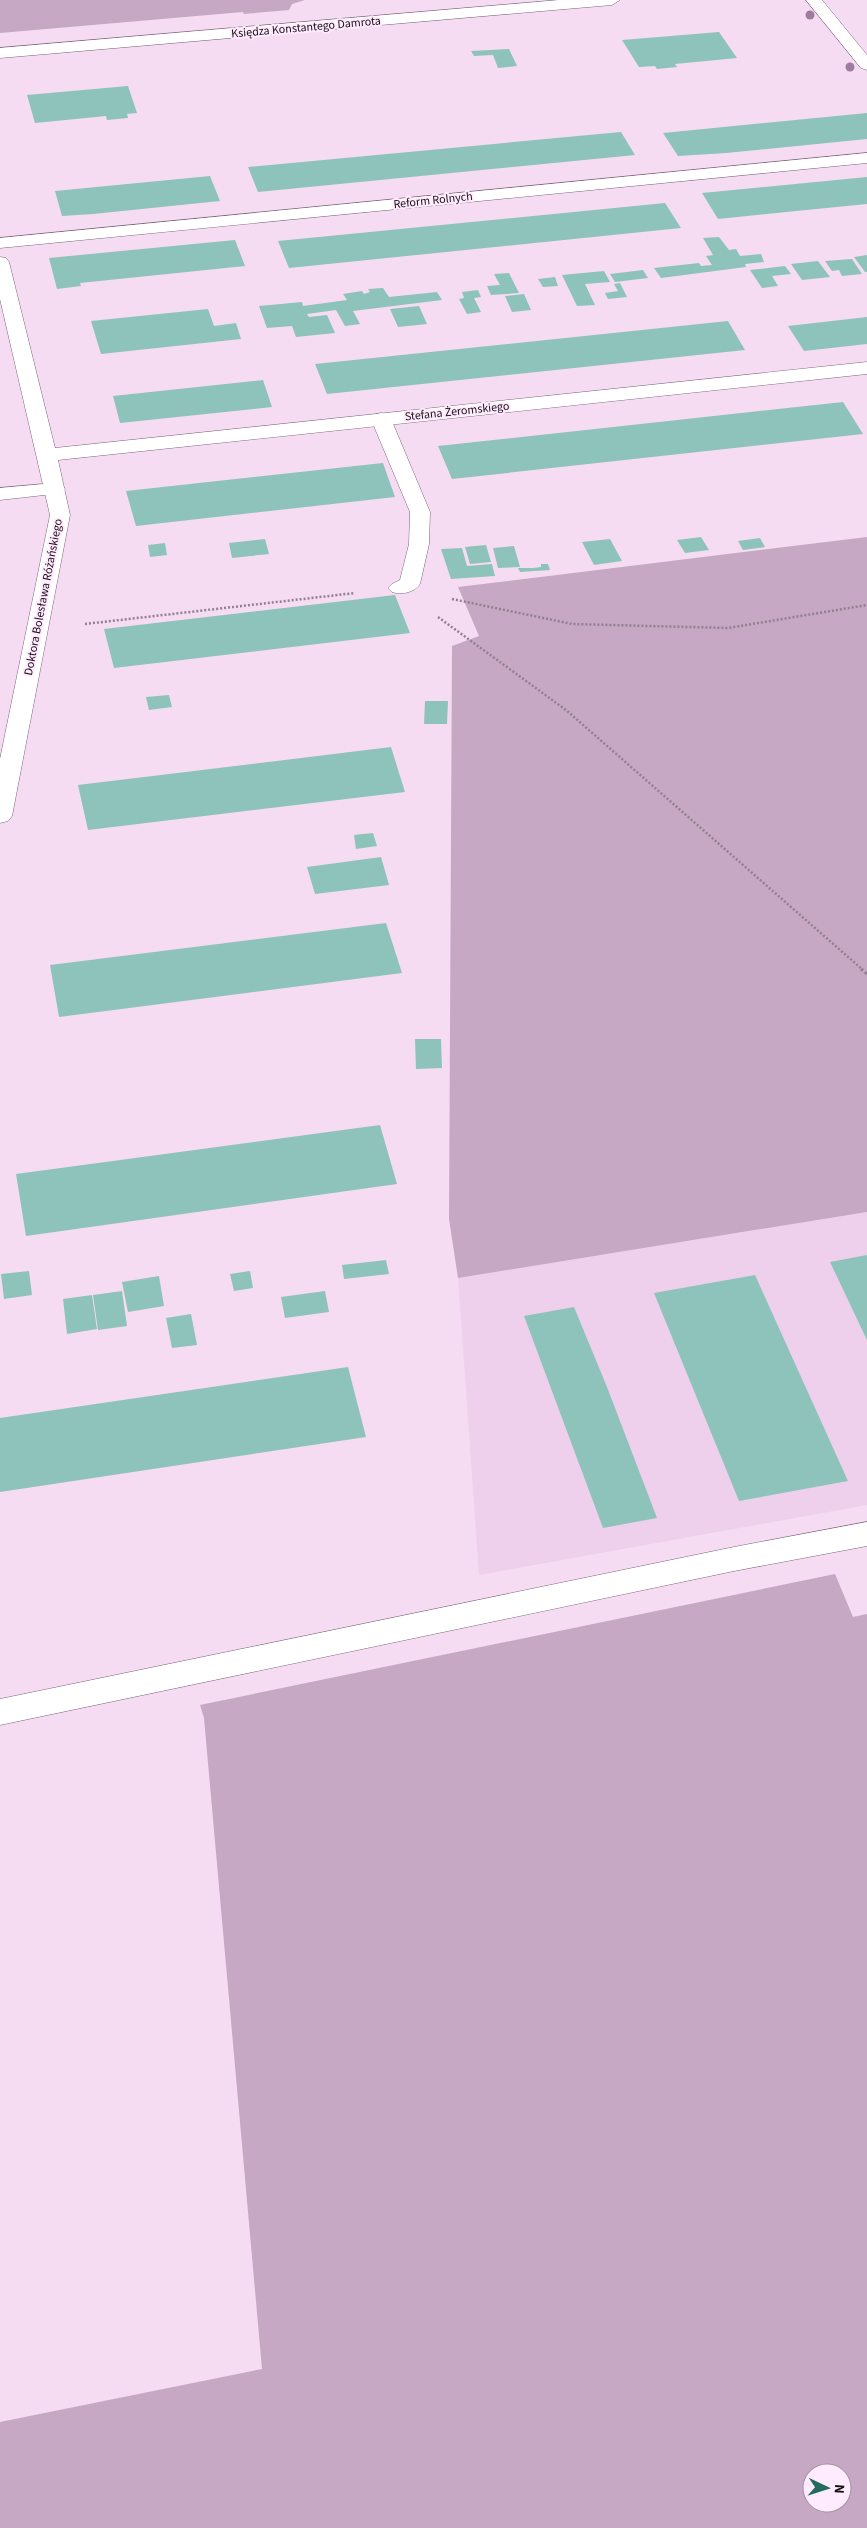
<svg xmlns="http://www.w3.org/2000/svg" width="867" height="2528" font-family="'Source Sans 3',sans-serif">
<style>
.built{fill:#eed0ec}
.green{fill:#c6a8c4;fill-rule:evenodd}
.building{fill:#8dc3ba}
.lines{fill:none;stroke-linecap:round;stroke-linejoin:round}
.lane-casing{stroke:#7a6478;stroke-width:1}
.street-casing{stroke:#7a6478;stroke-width:1}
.path-far1{stroke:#91808f;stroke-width:2.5;stroke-dasharray:2 2;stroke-linecap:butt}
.path{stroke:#91808f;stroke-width:3;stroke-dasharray:2.5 2.5;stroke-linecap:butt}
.lane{fill:#fff;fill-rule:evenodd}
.street{fill:#fff;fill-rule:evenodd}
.tree{fill:#9f7c9d}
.labels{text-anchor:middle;stroke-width:4;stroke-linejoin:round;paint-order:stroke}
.far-street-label{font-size:12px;fill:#180f17;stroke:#ffebfd}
</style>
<rect width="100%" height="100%" fill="#f5dcf2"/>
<path class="built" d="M 867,1212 L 867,1505 L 479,1575 L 458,1278 Z"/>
<path class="green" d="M 0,0 L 305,0 L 292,4 L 289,10 L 244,14 L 243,12 L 0,33 Z
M 867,537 L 867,1212 L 458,1278 L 449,1219 L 452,646 L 479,636 L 458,587 Z
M 835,1574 L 853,1617 L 867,1614 L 867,2528 L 0,2528 L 0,2422 L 262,2369 L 204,1718 L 200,1705 ZM 812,2473 L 842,2473 L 842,2503 L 812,2503 Z"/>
<path class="building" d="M 719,32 L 737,58 L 675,64 L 677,67 L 657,69 L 655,66 L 639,67 L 622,40 Z
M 509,49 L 517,66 L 498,68 L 493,55 L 474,56 L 471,51 Z
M 128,86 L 137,113 L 127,114 L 128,118 L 107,120 L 106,116 L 35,123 L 27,95 Z
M 867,113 L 867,139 L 726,153 L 678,156 L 663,133 Z
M 621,132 L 635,155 L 258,192 L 248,167 Z
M 210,176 L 220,201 L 93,214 L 62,216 L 55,191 Z
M 867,177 L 867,204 L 796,211 L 718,219 L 702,193 Z
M 665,203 L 681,228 L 289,268 L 278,241 Z
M 719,237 L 729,250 L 736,249 L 740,256 L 761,254 L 764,262 L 745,264 L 746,267 L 661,278 L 654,268 L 699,263 L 701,266 L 712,265 L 706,256 L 713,255 L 703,238 Z
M 235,240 L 245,266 L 80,283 L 81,286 L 57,289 L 49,258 Z
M 867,255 L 867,272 L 865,272 L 854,257 Z
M 852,259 L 862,274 L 842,276 L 839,270 L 832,271 L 825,261 Z
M 818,261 L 830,277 L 802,280 L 791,264 Z
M 785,266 L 791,274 L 772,276 L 778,286 L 762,288 L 750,270 Z
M 643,270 L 648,278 L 615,282 L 610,274 Z
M 604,271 L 610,282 L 585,284 L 595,305 L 577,306 L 562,275 Z
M 509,273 L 519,293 L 491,295 L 487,286 L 500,285 L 494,274 Z
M 555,277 L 558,286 L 543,287 L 538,279 Z
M 620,283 L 627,297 L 608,299 L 605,293 L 618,291 L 614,284 Z
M 383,288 L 389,297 L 437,292 L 442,300 L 353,311 L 360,324 L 345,326 L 336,310 L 307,314 L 309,317 L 327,315 L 335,333 L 296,337 L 292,326 L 267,328 L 259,306 L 302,302 L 303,306 L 347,300 L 343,294 L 362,291 L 364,294 L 370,292 L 368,289 Z
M 478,290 L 481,297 L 474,298 L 481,312 L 467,314 L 459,299 L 464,298 L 462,292 Z
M 524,294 L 531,310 L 512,312 L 505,296 Z
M 419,306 L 427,324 L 398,327 L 390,309 Z
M 208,309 L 214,326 L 236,323 L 241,339 L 101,354 L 91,321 Z
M 867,317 L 867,344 L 804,351 L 788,326 Z
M 728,321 L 745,350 L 327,394 L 315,364 Z
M 263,380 L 272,407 L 120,423 L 113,396 Z
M 843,402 L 863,434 L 452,479 L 438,446 Z
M 383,463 L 395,497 L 136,526 L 126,491 Z
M 701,537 L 709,550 L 685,553 L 677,540 Z
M 760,538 L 765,547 L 743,550 L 738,541 Z
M 265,539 L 269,554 L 232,558 L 229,543 Z
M 610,539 L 622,561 L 594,565 L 582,542 Z
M 165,543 L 167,555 L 150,557 L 148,545 Z
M 486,545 L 491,562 L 470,564 L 465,547 Z
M 514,546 L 520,567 L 498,568 L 493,548 Z
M 462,548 L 467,566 L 492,564 L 495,576 L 451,579 L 441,549 Z
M 541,564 L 548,564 L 550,570 L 520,572 L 518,568 L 533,568 L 541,567 Z
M 395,595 L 410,633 L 114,668 L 104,629 Z
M 169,695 L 172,707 L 149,710 L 146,697 Z
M 425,701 L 448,701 L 447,724 L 424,724 Z
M 391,747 L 405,792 L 88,830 L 78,785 Z
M 373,833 L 377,846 L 356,849 L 354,835 Z
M 381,857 L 389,885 L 315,894 L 307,867 Z
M 386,923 L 402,973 L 59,1017 L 50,965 Z
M 415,1039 L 441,1039 L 442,1068 L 416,1069 Z
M 380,1125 L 397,1184 L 26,1236 L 16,1174 Z
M 867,1255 L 867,1340 L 830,1262 Z
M 386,1260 L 389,1274 L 344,1279 L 342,1265 Z
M 29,1271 L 32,1295 L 4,1299 L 1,1274 Z
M 250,1271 L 253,1288 L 234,1291 L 230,1274 Z
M 755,1275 L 848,1481 L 739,1501 L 654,1293 Z
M 159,1276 L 164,1306 L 128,1312 L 122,1282 Z
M 122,1291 L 127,1326 L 98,1330 L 93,1295 Z
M 325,1291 L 329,1312 L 285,1318 L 281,1297 Z
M 92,1295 L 97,1329 L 67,1334 L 63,1299 Z
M 574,1307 L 607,1387 L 657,1518 L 603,1528 L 524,1316 Z
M 191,1314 L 197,1345 L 172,1348 L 166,1318 Z
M 348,1367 L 366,1437 L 0,1492 L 0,1418 Z"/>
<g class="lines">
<defs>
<path id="lane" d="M 381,413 L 388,415 L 391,419 L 430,512 L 429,544 L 420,584 C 414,593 401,595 392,592 L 388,588 L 392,584 L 400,580 L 409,544 L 410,512 L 371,419 L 374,415 Z
M 55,483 L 62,485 L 65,489 L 62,493 L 0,500 L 0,488 Z
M 867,1522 L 867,1546 L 734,1571 L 0,1725 L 0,1699 L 734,1547 Z"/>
<path id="street" d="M 559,0 L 620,0 L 612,5 L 0,58 L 0,48 Z
M 806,0 L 822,0 L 867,55 L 867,70 L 861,68 Z
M 867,153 L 867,163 L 0,248 L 0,238 Z
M 0,257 L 6,258 L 9,262 L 55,448 L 867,362 L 867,374 L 58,460 L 70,515 L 12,816 L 8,821 L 0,823 L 0,759 L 50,515 L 0,299 Z"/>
</defs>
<use href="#lane" class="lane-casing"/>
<use href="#street" class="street-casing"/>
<path class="path-far1" d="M 452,599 L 572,624 L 728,628 L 867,605
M 438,617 L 566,710 L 863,970
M 85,624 L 355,593"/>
<path class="path" d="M 861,969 L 867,974"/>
<use href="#lane" class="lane"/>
<use href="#street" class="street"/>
</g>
<g class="tree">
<circle cx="810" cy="15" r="4.5"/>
<circle cx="850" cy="67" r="4.5"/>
</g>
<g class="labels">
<g class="far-street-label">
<text transform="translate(306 27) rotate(-5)" y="4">Księdza Konstantego Damrota</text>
<text transform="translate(433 200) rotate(-6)" y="4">Reform Rolnych</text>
<text transform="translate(457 411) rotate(-6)" y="4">Stefana Żeromskiego</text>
<text transform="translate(43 597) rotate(-79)" y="4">Doktora Bolesława Różańskiego</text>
</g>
</g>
<g transform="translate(827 2488) rotate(94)"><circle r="24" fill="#ffebfd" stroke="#a393a1"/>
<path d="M0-4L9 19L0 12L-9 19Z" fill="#236b61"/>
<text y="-8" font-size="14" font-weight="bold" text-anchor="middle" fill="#180f17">N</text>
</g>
</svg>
